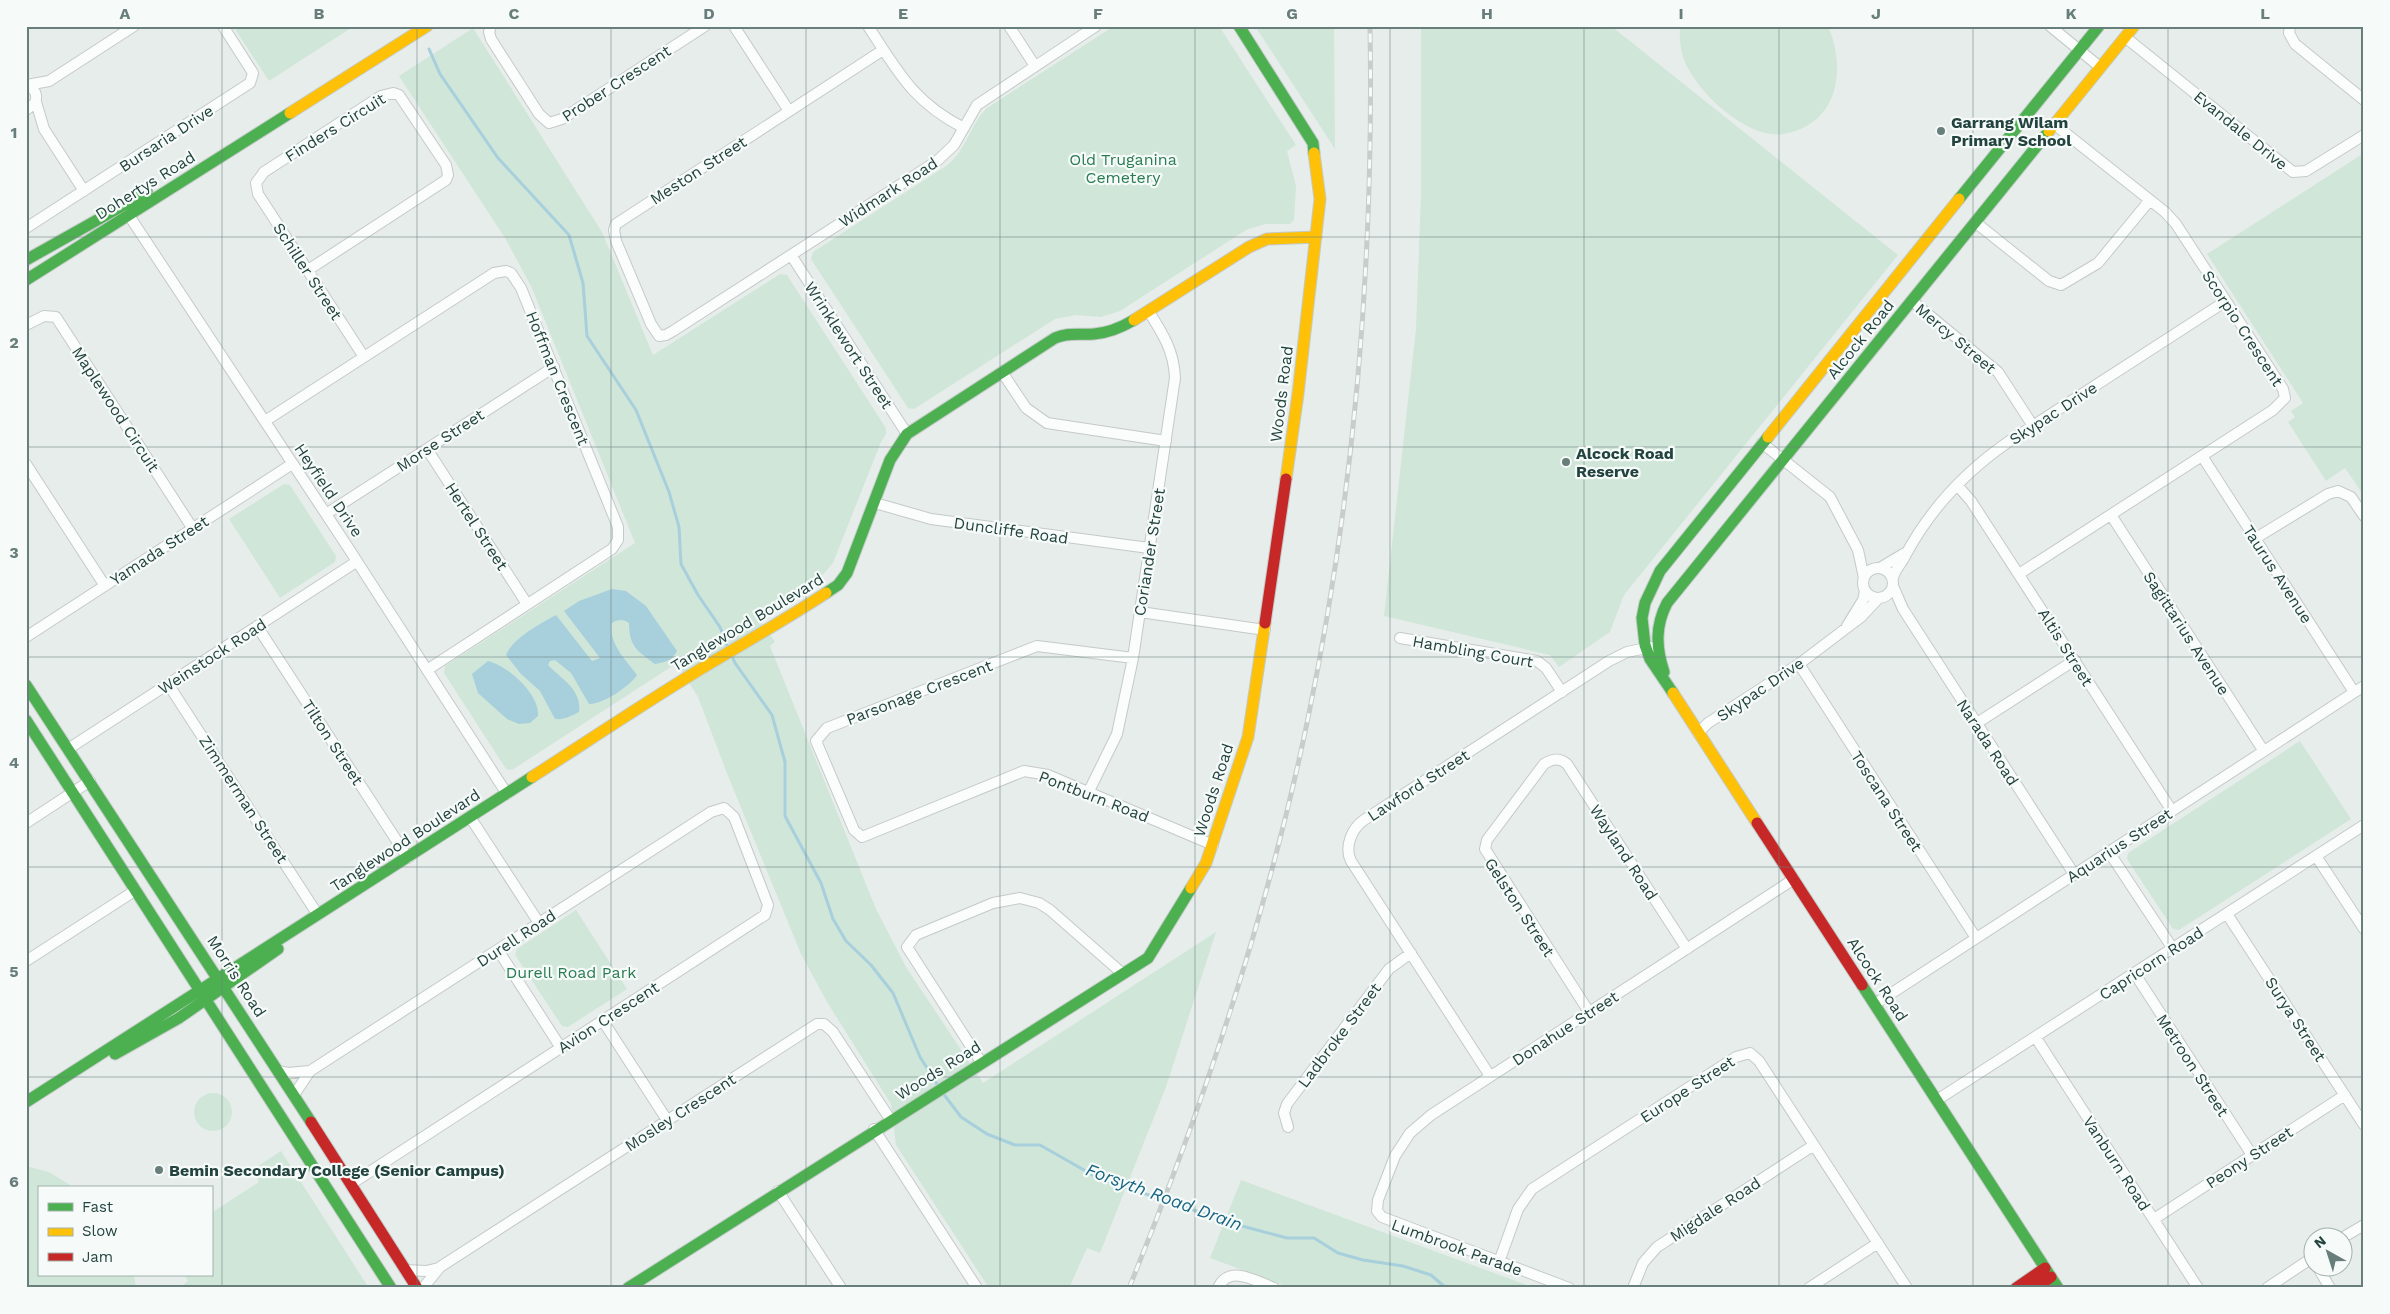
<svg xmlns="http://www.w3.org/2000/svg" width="2390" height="1314" font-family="'Work Sans',sans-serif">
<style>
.green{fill:#d0e6d9}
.water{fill:#a7cfdc}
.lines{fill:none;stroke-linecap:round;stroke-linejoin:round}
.stream{stroke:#a7cfdc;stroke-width:3}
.street-casing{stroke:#c4cac8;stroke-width:12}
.fast-casing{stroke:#c3cbc9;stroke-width:13}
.slow-casing{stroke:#c3cbc9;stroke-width:13}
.jam-casing{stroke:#c3cbc9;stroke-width:13}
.street{stroke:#fbfcfc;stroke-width:10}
.fast{stroke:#4caf50;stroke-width:11}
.slow{stroke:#ffc107;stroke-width:11}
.jam{stroke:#c62828;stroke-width:11}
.rail-casing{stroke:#c8cdcc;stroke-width:5}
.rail{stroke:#f6fbf9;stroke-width:3;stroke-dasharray:9;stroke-linecap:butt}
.grid{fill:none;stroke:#687e7b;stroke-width:1;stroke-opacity:0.55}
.poi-dot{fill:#687e7b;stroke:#f6fbf9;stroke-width:2}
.labels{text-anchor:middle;stroke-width:4.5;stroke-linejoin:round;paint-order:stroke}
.street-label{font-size:16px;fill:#23433e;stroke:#f6fbf9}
.poi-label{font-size:16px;font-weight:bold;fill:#23433e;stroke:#f6fbf9;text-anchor:start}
.park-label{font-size:16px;fill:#2a7c53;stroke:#f6fbf9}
.water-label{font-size:18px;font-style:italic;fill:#186583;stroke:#f6fbf9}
.neatline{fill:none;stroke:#687e7b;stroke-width:2}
.grid-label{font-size:16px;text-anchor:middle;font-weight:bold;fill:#687e7b}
</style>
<rect width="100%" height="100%" fill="#e7edeb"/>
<path class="green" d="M 233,26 L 354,26 L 269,81 Z
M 1114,26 L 1219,26 L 1296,145 L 1287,151 L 1296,186 L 1294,220 L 1290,224 L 1265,224 L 1246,230 L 1120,311 L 1101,317 L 1076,315 L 1055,319 L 914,409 L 908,408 L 811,259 L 813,252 L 946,166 C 967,150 969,126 987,108 Z
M 1255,26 L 1334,26 L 1335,149 Z
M 1421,26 L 1611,26 L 1898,255 L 1624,595 L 1610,632 L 1559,667 L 1550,655 L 1384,616 L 1416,329 L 1421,194 Z
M 1680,26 L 1828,26 C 1847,70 1838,125 1783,134 C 1749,139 1704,98 1689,70 C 1681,57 1679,41 1680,26 Z
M 473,28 L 602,232 L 653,355 L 780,274 L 787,275 L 886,428 L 886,434 L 881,442 L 833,563 L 819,579 L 759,619 L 775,642 L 770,646 L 876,909 L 906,967 L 983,1083 L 1216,932 L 1166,1087 L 1100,1253 L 1087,1248 L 1069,1288 L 989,1288 L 896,1145 L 891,1104 L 827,1002 L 801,954 L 728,776 L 698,697 L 677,663 L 512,770 L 506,769 L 444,673 L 445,666 L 635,543 L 531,286 L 505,238 L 399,76 Z
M 2364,153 L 2364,496 L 2345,468 L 2326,481 L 2288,422 L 2295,417 L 2291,411 L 2303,403 L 2207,254 Z
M 284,484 L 290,485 L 336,556 L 335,562 L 280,598 L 229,519 Z
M 2300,741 L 2351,819 L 2179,930 L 2173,929 L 2127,859 L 2128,853 Z
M 576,910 L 627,989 L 568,1027 L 562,1026 L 515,955 L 517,949 Z
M194 1112a19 19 0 1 1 38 0a19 19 0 1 1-38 0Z
M 281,1151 L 369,1288 L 184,1288 L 183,1285 L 188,1281 L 184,1275 L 211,1275 L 211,1213 L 259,1182 L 252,1170 Z
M 26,1166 L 49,1172 L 75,1188 L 39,1188 L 39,1275 L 134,1275 L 136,1288 L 26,1288 Z
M 1241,1180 L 1535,1288 L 1291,1288 L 1210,1258 Z"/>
<path class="water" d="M 612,589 L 626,591 L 646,606 L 677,651 C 672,661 665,662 655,664 C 637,651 629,646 629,623 C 624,619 617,619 612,623 C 608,643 626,660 637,675 C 630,686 604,704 589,704 L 571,673 L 555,660 L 550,661 L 548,665 C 561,679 582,689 579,712 C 571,716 564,720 555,719 L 540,691 L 521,674 L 506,655 C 514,637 540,624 556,615 L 592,661 L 600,658 L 564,611 L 579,601 Z
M 488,661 C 508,666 540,694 538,716 L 530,723 L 519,724 L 507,719 L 478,693 L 472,674 Z"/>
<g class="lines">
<path class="stream" d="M 429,49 L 440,74 L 498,158 L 569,235 L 583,283 L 587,336 L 636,410 L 669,492 L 679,527 L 681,564 L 698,595 L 720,627 L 728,648
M 732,656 L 735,663 L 772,715 L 785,762 L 785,816 L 821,883 L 833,919 L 846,941 L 871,965 L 893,993 L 920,1057 L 937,1084
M 942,1092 L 961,1117 L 987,1134 L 1015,1145 L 1040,1145 L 1098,1178 L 1238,1225 L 1287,1238 L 1314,1238 L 1338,1253 L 1363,1260 L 1403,1266 L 1431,1275 L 1446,1288"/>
<defs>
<path id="street" d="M 491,26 L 489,32 L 491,39 L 539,114 L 549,123 L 562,119 L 705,26
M 734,26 L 789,111
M 868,26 C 898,72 913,102 964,128
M 1009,26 L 1035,66
M 2050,26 L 2100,67
M 2290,26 L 2289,33 L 2295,44 L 2364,100
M 2125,37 L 2293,172 L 2306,171 L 2364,135
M 883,50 L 616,224 L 614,230 L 616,241 L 651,324 L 659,336 L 666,335 L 673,331 L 937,161 L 954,145 L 977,105 L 1096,26
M 26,85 C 35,88 38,95 35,103 L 26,110
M 27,85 L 49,81 L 134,26
M 36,102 L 44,129 L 84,191
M 128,214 L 349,549 L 507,794
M 1975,222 L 2049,281 L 2061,285 L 2098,263 L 2150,200
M 26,228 L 250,83 L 253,73 L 223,26
M 791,255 L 907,434
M 308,270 L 446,180 L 448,175 L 446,165 L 399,95 L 393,93 L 381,96 L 264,172 L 256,183 L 258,194 L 364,357
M 1912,301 L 1998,372 L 2033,426
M 26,325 L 44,316 L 56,317 L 193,529
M 1002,372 L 1026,408 L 1047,423 L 1166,441
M 265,421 L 494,273 L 506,271 L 511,273 L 521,288 L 618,527 L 618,540 L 612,549 L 427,670
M 1762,443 L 1830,497 L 1858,550 L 1864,578
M 427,449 L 527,604
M 2202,456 L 2354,692
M 26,464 L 105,586
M 1957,485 L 1971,501 L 2172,811
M 875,503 L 931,519 L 1149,548
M 326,514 L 554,367
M 2111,515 L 2263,750
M 2256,538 L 2328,494 L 2338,491 L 2351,497 L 2364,516
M1863 583a15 15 0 1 1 30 0a15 15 0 1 1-30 0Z
M 1880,568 L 1905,553
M 2019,574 L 2273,410 L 2285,398 L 2283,389 L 2176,224 L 2165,212 L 2054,124
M 1893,578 C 1895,570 1900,565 1904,558 C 1929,510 1967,470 2011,440 L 2226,301
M 1893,586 L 1903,609 L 2074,874
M 1140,612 L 1265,630
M 257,626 L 408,858
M 1847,626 L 1863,600 L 1865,591
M 26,637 L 292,464
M 1400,638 L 1537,661 L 1546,668 L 1562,692
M 1133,658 L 1037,646 L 827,728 L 816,741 L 854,830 L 862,837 L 1024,771 L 1048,775 L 1213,845
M 1799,664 L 1976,938
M 168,684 L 318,915
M 1977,723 L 2075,660
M 1698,733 L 1708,723 L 1799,664 L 1861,617 L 1878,599
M 68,749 L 356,562
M 1089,791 L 1117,734 L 1133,658 L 1175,378 C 1174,351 1163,334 1149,312
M 470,817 L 539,923
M 26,823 L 90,781
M 2109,852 L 2173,949
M 2316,856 L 2364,929
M 2227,914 L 2364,1125
M 498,950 L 561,1048
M 26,961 L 136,890
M 2135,974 L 2252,1155
M 1875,1004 L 2364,686
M 1589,1012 L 1485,849 L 1487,840 L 1544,764 C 1552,759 1559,757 1567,764 L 1687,949
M 603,1021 L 667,1120
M 2036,1038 L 2198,1288
M 981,1062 L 907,947 L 916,935 L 993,903 L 1020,898 L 1039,903 L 1050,910 L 1123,974
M 278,1071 L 288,1073 L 310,1071
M 1490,1076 L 1351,861 C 1344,847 1352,828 1364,820 L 1609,661 L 1627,652 L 1651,647
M 294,1095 L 310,1071 L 711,812 L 724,808 L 734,817 L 768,905 L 765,915 L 351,1184
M 1937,1100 L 2364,825
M 1288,1127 L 1284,1113 L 1287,1104 L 1389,969 L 1411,953
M 874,1129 L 977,1288
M 778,1191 L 841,1288
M 2154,1219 L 2345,1095
M 2342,1238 L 2364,1225
M 1499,1262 L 1518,1209 L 1532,1189 L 1736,1057 L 1750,1053 L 1759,1061 L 1907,1288
M 2317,1266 L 2330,1288
M 405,1270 L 426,1271 L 439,1268
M 423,1288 L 440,1267 L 817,1024 L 824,1024 L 833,1032 L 890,1119
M 1218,1288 C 1229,1264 1256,1281 1274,1288
M 1569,1288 L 1382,1217 L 1377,1211 L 1378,1200 L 1395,1156 L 1410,1133 L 1431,1115 L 1794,879
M 1633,1288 L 1643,1263 L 1657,1247 L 1814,1145
M 1809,1288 L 1878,1243
M 2267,1288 L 2312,1258"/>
<path id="fast" d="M 1239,26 L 1313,143 L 1314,153
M 1959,199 L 2099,26
M 26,260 L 147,192
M 26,280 L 290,113
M 826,593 L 838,585 L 847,573 L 890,460 L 907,434 L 1055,338 C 1068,332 1080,335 1094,334 C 1108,333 1122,327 1134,320
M 1664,672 C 1656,648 1655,626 1667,603 L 2049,131
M 26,685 L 311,1122
M 1673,693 L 1650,659 L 1645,645 L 1642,618 L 1645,603 L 1660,571 L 1768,437
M 26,720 L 391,1288
M 1862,985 L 2058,1288
M 115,1054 L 179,1018 L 278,949
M 26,1102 L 532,777
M 628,1288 L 1148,958 L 1191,888"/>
<path id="slow" d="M 290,113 L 427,26
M 2049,131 L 2134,26
M 1134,320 L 1249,247 L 1267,239 L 1316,237
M 1768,437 L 1959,199
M 1286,479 L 1298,394 L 1320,199 L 1314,153
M 1673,693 L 1757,823
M 532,777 C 588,741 643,704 699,670 C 742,644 785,620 826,593
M 1191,888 L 1206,863 L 1248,737 L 1265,623"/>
<path id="jam" d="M 1265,623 L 1286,479
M 1757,823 L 1862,985
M 311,1122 L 417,1288
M 2016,1288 L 2045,1268
M 2035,1288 L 2051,1277"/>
</defs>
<use href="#street" class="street-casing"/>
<use href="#fast" class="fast-casing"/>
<use href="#slow" class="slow-casing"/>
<use href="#jam" class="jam-casing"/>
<use href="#street" class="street"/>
<use href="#fast" class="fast"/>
<use href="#slow" class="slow"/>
<use href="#jam" class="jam"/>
<defs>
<path id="rail" d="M 1129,1288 C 1204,1104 1268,913 1308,718 C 1355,491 1374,257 1370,26"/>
</defs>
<use href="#rail" class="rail-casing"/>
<use href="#rail" class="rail"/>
</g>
<path class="grid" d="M 222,26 L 222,1288M 417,26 L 417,1288M 611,26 L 611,1288M 806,26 L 806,1288M 1000,26 L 1000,1288M 1195,26 L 1195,1288M 1390,26 L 1390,1288M 1584,26 L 1584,1288M 1779,26 L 1779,1288M 1973,26 L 1973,1288M 2168,26 L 2168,1288M 26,237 L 2364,237M 26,447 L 2364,447M 26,657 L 2364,657M 26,867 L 2364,867M 26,1077 L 2364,1077"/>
<g class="poi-dot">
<circle cx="1941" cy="131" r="5"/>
<circle cx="1566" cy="462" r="5"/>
<circle cx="159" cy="1170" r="5"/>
</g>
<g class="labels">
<g class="street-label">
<text transform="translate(616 83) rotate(-33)" y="6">Prober Crescent</text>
<text transform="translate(335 127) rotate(-32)" y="6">Finders Circuit</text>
<text transform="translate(2241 130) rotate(39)" y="6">Evandale Drive</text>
<text transform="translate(166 138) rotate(-33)" y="6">Bursaria Drive</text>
<text transform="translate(698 170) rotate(-33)" y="6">Meston Street</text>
<text transform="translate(145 185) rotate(-32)" y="6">Dohertys Road</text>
<text transform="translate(888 192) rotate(-33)" y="6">Widmark Road</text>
<text transform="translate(308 271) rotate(57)" y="6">Schiller Street</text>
<text transform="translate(2243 328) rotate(57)" y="6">Scorpio Crescent</text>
<text transform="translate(1956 338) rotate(40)" y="6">Mercy Street</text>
<text transform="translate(1860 339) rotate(-51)" y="6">Alcock Road</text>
<text transform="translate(849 345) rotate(57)" y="6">Wrinklewort Street</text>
<text transform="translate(558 378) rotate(68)" y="6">Hoffman Crescent</text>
<text transform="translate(1281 394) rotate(-83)" y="6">Woods Road</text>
<text transform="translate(116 409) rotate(57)" y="6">Maplewood Circuit</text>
<text transform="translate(2053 413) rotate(-33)" y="6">Skypac Drive</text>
<text transform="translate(440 440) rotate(-33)" y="6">Morse Street</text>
<text transform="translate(329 490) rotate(56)" y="6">Heyfield Drive</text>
<text transform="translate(477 526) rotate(57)" y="6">Hertel Street</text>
<text transform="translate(1011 530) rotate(8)" y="6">Duncliffe Road</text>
<text transform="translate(159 550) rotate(-33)" y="6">Yamada Street</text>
<text transform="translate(1149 552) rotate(-81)" y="6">Coriander Street</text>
<text transform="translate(2278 574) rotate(57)" y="6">Taurus Avenue</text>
<text transform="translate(747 622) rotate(-31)" y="6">Tanglewood Boulevard</text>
<text transform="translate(2187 633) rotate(57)" y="6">Sagittarius Avenue</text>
<text transform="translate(2066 647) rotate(58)" y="6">Altis Street</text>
<text transform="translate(1473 651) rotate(10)" y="6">Hambling Court</text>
<text transform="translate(212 656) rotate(-33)" y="6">Weinstock Road</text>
<text transform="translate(1760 689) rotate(-34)" y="6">Skypac Drive</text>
<text transform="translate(919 692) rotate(-21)" y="6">Parsonage Crescent</text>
<text transform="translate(333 742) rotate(57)" y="6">Tilton Street</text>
<text transform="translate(1988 742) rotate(57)" y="6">Narada Road</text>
<text transform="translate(1418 785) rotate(-33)" y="6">Lawford Street</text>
<text transform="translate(1213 790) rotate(-72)" y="6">Woods Road</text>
<text transform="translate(1094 796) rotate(21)" y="6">Pontburn Road</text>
<text transform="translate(244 799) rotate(57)" y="6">Zimmerman Street</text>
<text transform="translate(1887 801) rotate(57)" y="6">Toscana Street</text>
<text transform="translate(405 840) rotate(-33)" y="6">Tanglewood Boulevard</text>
<text transform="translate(2119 845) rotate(-33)" y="6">Aquarius Street</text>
<text transform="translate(1624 852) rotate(57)" y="6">Wayland Road</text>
<text transform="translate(1520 907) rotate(57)" y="6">Gelston Street</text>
<text transform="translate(516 938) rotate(-33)" y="6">Durell Road</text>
<text transform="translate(2151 963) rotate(-33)" y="6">Capricorn Road</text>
<text transform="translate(237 976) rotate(57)" y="6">Morris Road</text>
<text transform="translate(1878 979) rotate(57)" y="6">Alcock Road</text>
<text transform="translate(608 1017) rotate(-33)" y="6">Avion Crescent</text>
<text transform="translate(2296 1019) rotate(57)" y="6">Surya Street</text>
<text transform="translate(1565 1028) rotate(-33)" y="6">Donahue Street</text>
<text transform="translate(1339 1035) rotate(-53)" y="6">Ladbroke Street</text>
<text transform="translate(2193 1065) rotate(57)" y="6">Metroon Street</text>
<text transform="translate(938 1070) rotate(-32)" y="6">Woods Road</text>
<text transform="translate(1687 1089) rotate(-33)" y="6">Europe Street</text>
<text transform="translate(680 1112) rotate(-33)" y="6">Mosley Crescent</text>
<text transform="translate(2249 1157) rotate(-33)" y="6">Peony Street</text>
<text transform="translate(2117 1163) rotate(57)" y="6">Vanburn Road</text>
<text transform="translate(1715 1209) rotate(-33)" y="6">Migdale Road</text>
<text transform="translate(1457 1247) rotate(20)" y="6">Lumbrook Parade</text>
</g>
<g class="poi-label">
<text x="1951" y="128">Garrang Wilam<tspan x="1951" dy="18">Primary School</tspan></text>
<text x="1576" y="459">Alcock Road<tspan x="1576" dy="18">Reserve</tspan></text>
<text x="169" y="1176">Bemin Secondary College (Senior Campus)</text>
</g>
<g class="park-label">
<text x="1123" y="165">Old Truganina<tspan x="1123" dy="18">Cemetery</tspan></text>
<text x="571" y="978">Durell Road Park</text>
</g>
<g class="water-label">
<text transform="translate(1164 1197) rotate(20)" y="6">Forsyth Road Drain</text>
</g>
</g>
<rect width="2390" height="1314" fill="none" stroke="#f6fbf9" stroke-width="55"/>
<rect x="38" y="1186" width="175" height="90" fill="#f6fbf9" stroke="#a2b1ae"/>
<rect x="48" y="1203" width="25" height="8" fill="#4caf50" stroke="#a2b1ae"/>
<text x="82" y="1212" font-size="15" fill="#23433e">Fast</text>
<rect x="48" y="1228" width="25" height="8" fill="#ffc107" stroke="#a2b1ae"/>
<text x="82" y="1236" font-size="15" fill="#23433e">Slow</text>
<rect x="48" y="1253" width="25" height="8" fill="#c62828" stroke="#a2b1ae"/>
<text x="82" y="1262" font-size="15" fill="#23433e">Jam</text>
<g transform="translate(2328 1252) rotate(321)"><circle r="24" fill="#f6fbf9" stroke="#a2b1ae"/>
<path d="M0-4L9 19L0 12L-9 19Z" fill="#687e7b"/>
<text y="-8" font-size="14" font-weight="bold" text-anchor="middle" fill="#23433e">N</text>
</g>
<rect x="28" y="28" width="2334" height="1258" class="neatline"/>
<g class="grid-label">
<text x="125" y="19">A</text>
<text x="319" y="19">B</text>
<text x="514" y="19">C</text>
<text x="709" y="19">D</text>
<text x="903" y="19">E</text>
<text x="1098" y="19">F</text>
<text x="1292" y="19">G</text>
<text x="1487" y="19">H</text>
<text x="1681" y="19">I</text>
<text x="1876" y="19">J</text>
<text x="2071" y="19">K</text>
<text x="2265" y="19">L</text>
<text x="14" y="138">1</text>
<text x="14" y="348">2</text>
<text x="14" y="558">3</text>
<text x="14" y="768">4</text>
<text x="14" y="977">5</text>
<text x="14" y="1187">6</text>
</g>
</svg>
